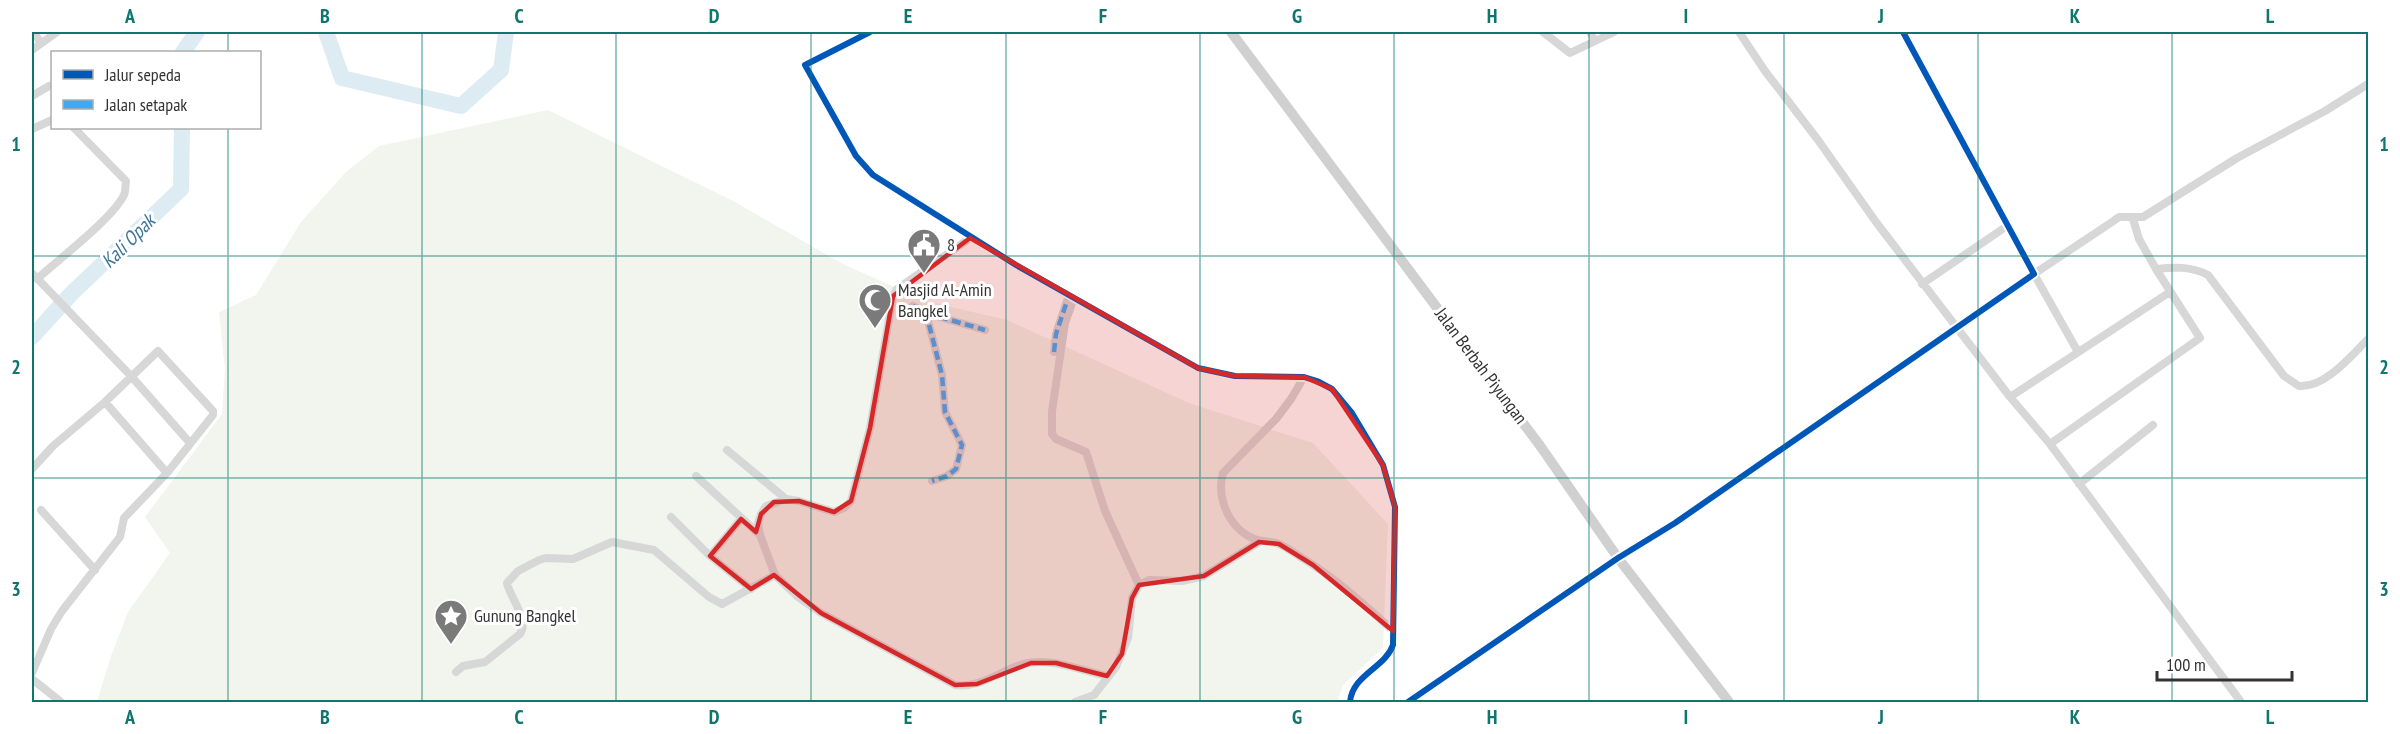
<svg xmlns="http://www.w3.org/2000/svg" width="2400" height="734" font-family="'PT Sans Narrow',sans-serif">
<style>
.green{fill:#f1f5ed}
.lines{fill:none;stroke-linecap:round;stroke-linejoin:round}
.river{stroke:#ddebf3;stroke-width:16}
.street{stroke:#d7d7d7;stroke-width:8}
.secondary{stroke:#d0d0d0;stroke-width:10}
.quiet{stroke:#3fa9f5;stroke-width:4.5;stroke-dasharray:9 4.5;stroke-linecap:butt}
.cycleway-casing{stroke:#fff;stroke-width:10}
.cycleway{stroke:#0057b8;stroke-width:6}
.marked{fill:#d62828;fill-opacity:0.2;stroke:#d62828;stroke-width:4.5;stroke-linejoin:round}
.grid{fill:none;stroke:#0f766e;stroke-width:1.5;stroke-opacity:0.55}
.labels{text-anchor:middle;stroke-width:6;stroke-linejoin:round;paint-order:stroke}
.poi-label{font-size:18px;fill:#333;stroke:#fff;text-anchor:start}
.street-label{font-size:18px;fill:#333;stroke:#fff}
.water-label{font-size:20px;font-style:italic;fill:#3f7597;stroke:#fff}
.neatline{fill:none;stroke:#0f766e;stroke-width:2}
.grid-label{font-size:20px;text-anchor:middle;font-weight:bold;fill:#0f766e}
</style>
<rect width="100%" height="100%" fill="#fff"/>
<path class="green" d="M 548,110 L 735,202 L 843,264 L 925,301 L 1007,320 L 1189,403 L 1313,443 L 1388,524 L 1383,648 L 1343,685 L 1337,702 L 97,702 L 111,656 L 128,612 L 170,553 L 145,517 L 222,414 L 225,369 L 219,312 L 256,295 L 301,222 L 346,172 L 379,146 Z"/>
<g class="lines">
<path class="river" d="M 326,32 L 342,78 L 461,106 L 501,70 L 506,32
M 183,52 L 197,32
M 32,337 L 72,293 L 181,189 L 182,128"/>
<path class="street" d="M 34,32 L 40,42
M 870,32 L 805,65 L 856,156 L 873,175 L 1016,265 L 1198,368 L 1235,376 L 1304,377 L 1317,381 L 1332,389 L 1352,413 L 1383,465 L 1395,507 L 1393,645 C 1385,668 1352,675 1350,702
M 1543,32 L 1570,53 L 1614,32
M 1590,32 L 1595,41
M 1739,32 L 1765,71 L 1818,140 L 1876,222 L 2010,397 L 2050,444 L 2241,702
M 32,50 L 57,32
M 32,96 L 49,86
M 32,129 L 52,120
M 970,238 L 897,289 L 893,296 L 870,428 L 851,501 L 844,508 L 834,512 L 799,501 L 786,499 L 766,506 L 761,514 L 758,523 L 760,535 L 775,575 L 798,597 L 821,613 L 955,685 C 980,688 997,673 1020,665 C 1049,656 1079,670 1107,676
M 2156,269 C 2174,267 2191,266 2208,275 L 2284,376 L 2299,386 C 2325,388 2351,356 2368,339
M 32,273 L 131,376 L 190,443
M 37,279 C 58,260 113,218 124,195 C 126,191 125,186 126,181 L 74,128
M 1922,284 L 2007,226
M 1074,298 L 1065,323 L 1052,411 L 1052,434 L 1056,439 L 1086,452 L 1105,511 L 1139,585
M 913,306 L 926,313 L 942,375 L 945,412 L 962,445 L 956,469 L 947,476 L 932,481
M 926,313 L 985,330
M 1054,352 L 1056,334 L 1069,295
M 2078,352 L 2034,274 L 2112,222 L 2119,217 L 2143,217 L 2237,158 L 2325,111 L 2368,84
M 1304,377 L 1291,399 L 1276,419 L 1223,473 C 1217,493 1225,517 1241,531 C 1257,544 1264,539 1279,544 C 1286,547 1293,552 1299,556 C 1334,577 1363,603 1393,631
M 2010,397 L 2170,292
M 105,402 L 167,473
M 2050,444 L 2200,338 L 2156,269 L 2139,239 L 2133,219
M 727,450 L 786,499
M 32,469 L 53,446 L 105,402 L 158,351 L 213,411 L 213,415 L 167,473 L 124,518 L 120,537 L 62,611 L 51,629 L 32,673
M 696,476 L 760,535
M 2079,484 L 2153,425
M 41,510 L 95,570
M 671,517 L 710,556 L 751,589
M 710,556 L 741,519
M 456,672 L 463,666 L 485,662 L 520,634 C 530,620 510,598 507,583 L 518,571 L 539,560 L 546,558 L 573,559 L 612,542 L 654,550 L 709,597 L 722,604 L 775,575
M 32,679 L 61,702
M 1075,702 L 1094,695 L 1116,667 L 1128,638 L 1132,598 L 1139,585 L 1149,580 L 1182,581 L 1204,576 L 1259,542
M 1408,702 L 1618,558 L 1675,523 L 2034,274 L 1903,32"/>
<path class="secondary" d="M 1231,32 L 1541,447 L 1618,558 L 1729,702"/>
<path class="quiet" d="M 913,306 L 926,313 L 942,375 L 945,412 L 962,445 L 956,469 L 947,476 L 932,481
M 926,313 L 985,330
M 1054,352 L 1056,334 L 1069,295"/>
<defs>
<path id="cycleway" d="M 870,32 L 805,65 L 856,156 L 873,175 L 1016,265 L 1198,368 L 1235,376 L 1304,377 L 1317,381 L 1332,389 L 1352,413 L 1383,465 L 1395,507 L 1393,645 C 1385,668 1352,675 1350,702
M 1408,702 L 1618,558 L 1675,523 L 2034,274 L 1903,32"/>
</defs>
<use href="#cycleway" class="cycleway-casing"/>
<use href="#cycleway" class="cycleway"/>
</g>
<path class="marked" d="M 970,238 L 1198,368 L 1235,376 L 1304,377 L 1332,389 L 1383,465 L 1395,507 L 1393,631 L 1313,565 L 1279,544 L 1259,542 L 1204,576 L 1139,585 L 1132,598 L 1122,654 L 1107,676 L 1056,663 L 1031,663 L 977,684 L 955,685 L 821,613 L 774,575 L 751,589 L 710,556 L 741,519 L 756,532 L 761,514 L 774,502 L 799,501 L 834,512 L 851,501 L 870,428 L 893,296 Z"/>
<path class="grid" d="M 228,32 L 228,52M 422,32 L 422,702M 616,32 L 616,702M 811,32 L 811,702M 1006,32 L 1006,702M 1200,32 L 1200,702M 1394,32 L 1394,702M 1589,32 L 1589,702M 1784,32 L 1784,702M 1978,32 L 1978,702M 2172,32 L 2172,702M 228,128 L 228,702M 32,256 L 2368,256M 32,478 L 2368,478"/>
<defs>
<symbol id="civic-pin" viewBox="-11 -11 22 30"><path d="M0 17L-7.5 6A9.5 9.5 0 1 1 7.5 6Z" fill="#7a7a7a" stroke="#fff"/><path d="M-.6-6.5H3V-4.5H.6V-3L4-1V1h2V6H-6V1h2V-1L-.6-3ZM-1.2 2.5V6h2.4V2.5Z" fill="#fff"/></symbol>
<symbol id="mosque-pin" viewBox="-11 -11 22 30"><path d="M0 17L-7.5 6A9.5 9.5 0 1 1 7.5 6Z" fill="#7a7a7a" stroke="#fff"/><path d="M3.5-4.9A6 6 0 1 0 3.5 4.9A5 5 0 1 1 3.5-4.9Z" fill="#fff"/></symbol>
<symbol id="sight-pin" viewBox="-11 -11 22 30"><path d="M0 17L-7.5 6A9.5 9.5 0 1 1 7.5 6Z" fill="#7a7a7a" stroke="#fff"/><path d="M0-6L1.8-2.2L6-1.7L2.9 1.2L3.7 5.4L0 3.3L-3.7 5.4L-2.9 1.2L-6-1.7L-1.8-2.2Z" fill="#fff"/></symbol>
</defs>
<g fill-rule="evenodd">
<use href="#civic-pin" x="905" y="226" width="38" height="52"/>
<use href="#mosque-pin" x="856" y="281" width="38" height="52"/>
<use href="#sight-pin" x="432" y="597" width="38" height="52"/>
</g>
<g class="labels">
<g class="poi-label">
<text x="947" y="251">8</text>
<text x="898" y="296">Masjid Al-Amin<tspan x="898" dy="21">Bangkel</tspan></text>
<text x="474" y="622">Gunung Bangkel</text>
</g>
<g class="street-label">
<text transform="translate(1481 366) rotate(53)" y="6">Jalan Berbah Piyungan</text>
</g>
<g class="water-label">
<text transform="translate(128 241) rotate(-45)" y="7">Kali Opak</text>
</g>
</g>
<rect width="2400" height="734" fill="none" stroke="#ffffff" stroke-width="66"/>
<rect x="51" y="51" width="210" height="78" fill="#ffffff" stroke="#adadad" stroke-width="1.5"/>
<rect x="63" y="70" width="30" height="9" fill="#0057b8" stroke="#adadad" stroke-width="1.5"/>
<text x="105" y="81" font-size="18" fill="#333333">Jalur sepeda</text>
<rect x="63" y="100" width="30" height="9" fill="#3fa9f5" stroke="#adadad" stroke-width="1.5"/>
<text x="105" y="111" font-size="18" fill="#333333">Jalan setapak</text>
<path d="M2157 671v9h135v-9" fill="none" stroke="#333333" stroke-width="3"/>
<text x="2166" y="671" font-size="18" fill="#333333" stroke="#ffffff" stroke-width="4.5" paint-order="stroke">100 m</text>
<rect x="33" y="33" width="2334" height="668" class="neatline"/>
<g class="grid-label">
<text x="130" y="23">A</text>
<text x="325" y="23">B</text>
<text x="519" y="23">C</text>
<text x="714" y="23">D</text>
<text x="908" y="23">E</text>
<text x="1103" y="23">F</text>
<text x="1297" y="23">G</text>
<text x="1492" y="23">H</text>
<text x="1686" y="23">I</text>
<text x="1881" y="23">J</text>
<text x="2075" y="23">K</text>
<text x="2270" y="23">L</text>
<text x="16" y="151">1</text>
<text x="2384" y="151">1</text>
<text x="16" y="374">2</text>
<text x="2384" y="374">2</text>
<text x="16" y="596">3</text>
<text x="2384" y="596">3</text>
<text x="130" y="724">A</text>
<text x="325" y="724">B</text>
<text x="519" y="724">C</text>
<text x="714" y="724">D</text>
<text x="908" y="724">E</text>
<text x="1103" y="724">F</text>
<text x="1297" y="724">G</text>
<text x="1492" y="724">H</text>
<text x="1686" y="724">I</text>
<text x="1881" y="724">J</text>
<text x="2075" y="724">K</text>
<text x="2270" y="724">L</text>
</g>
</svg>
